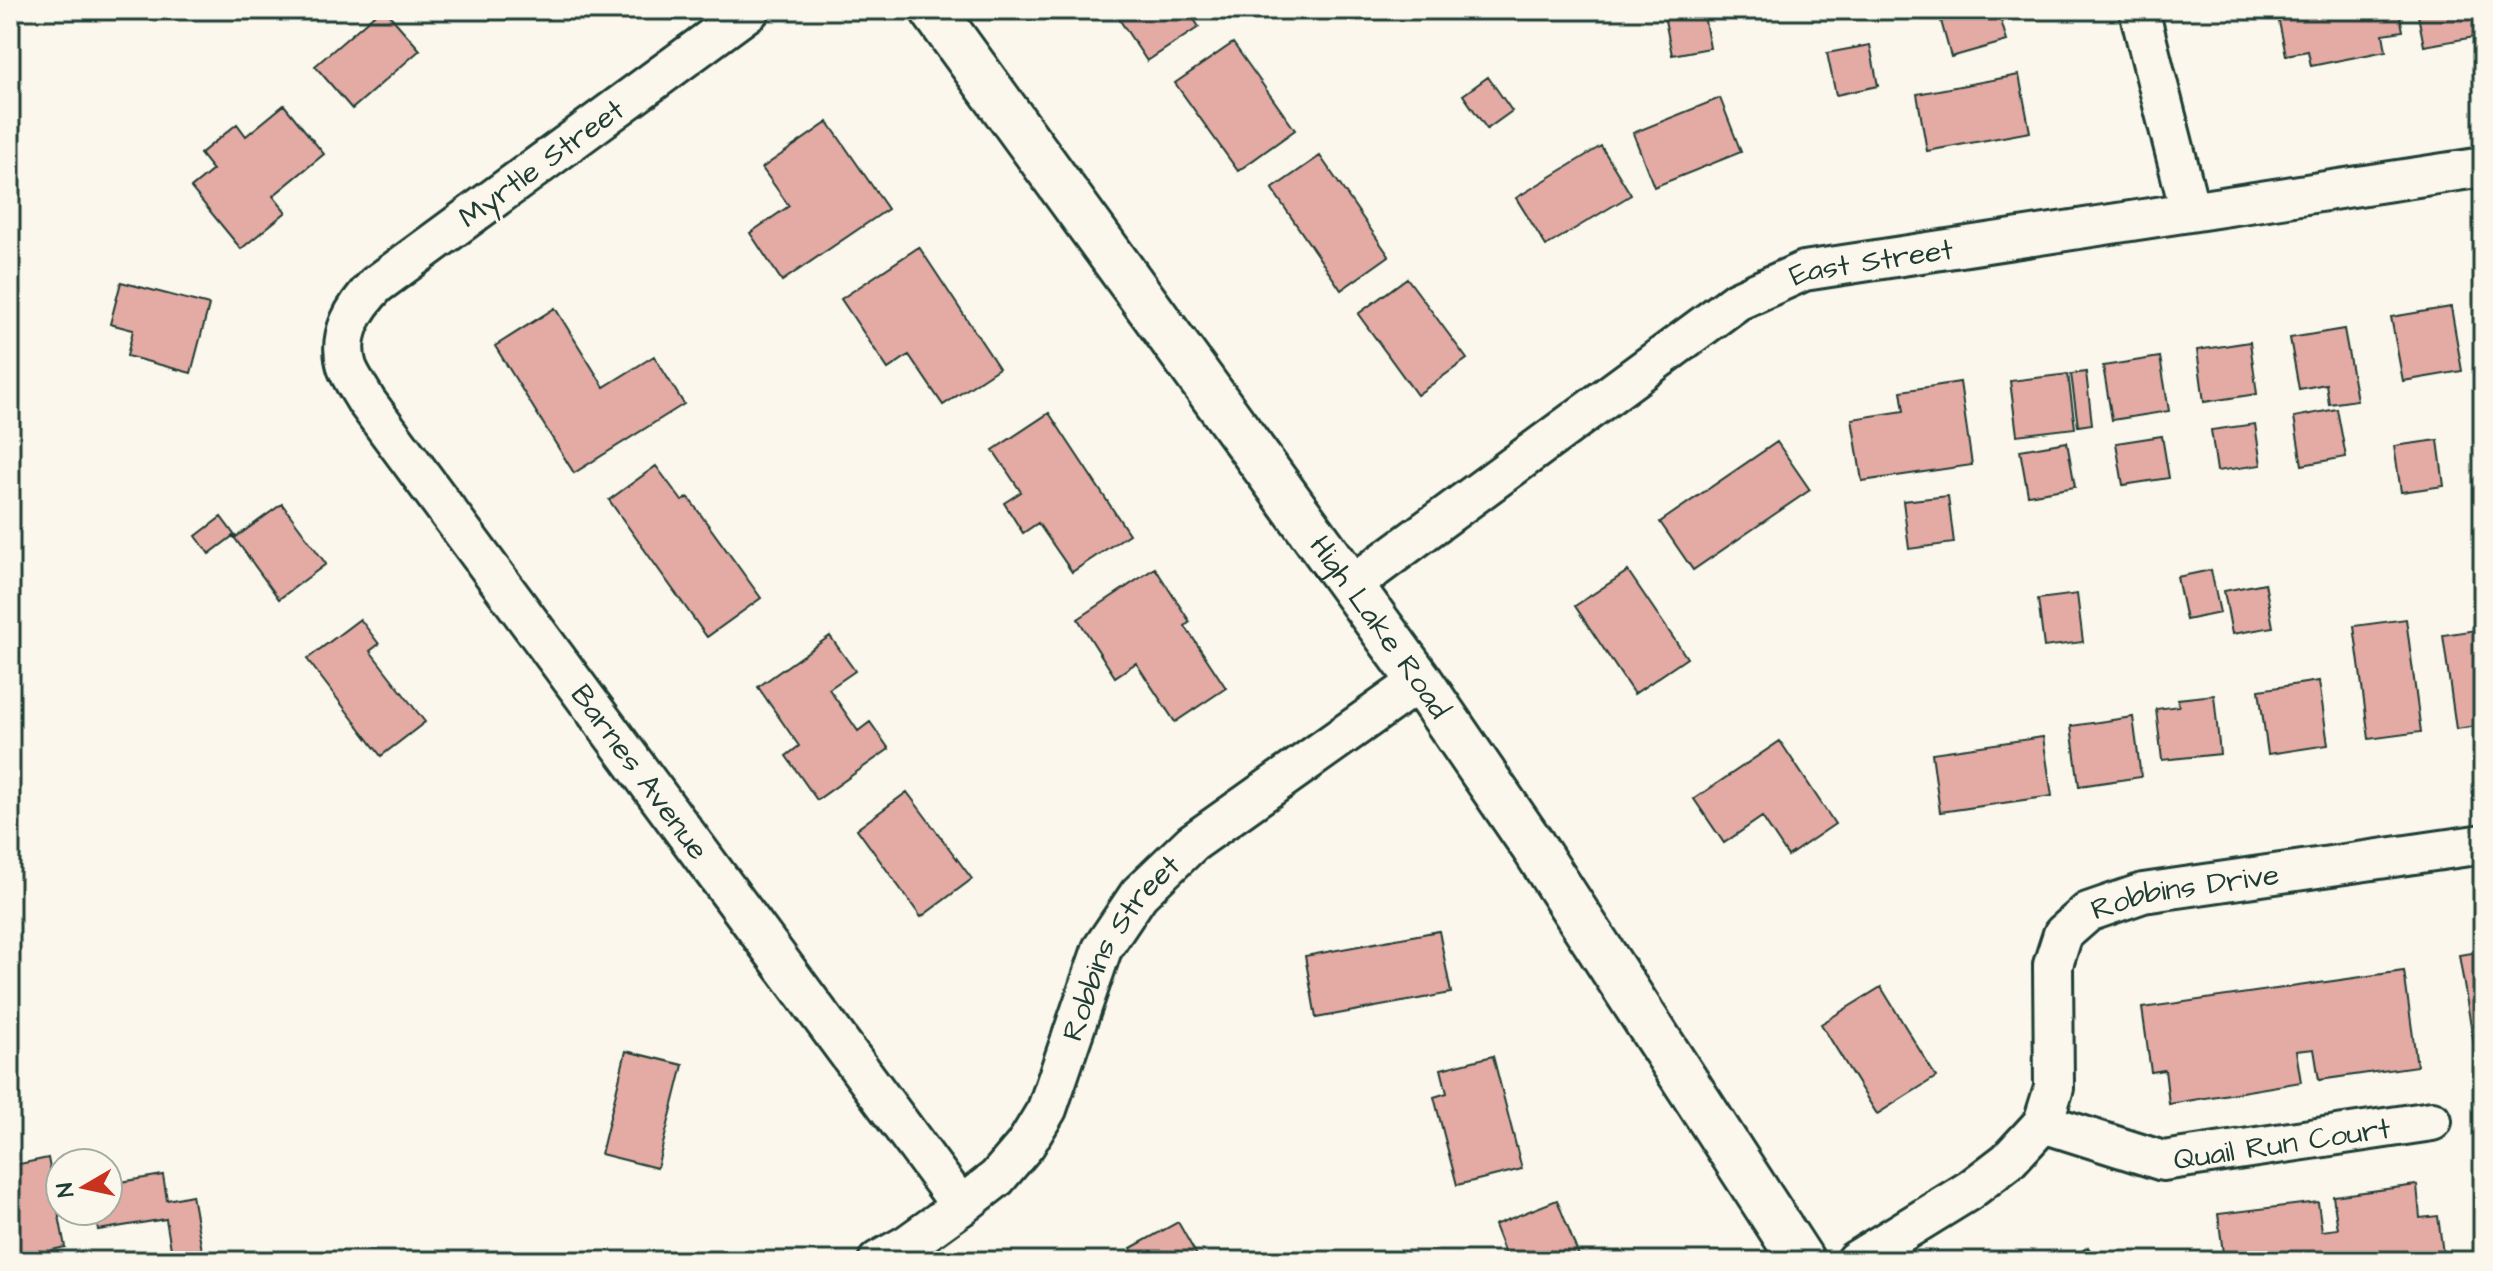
<svg xmlns="http://www.w3.org/2000/svg" width="2493" height="1271" font-family="'Architects Daughter',sans-serif">
<style>
.building{fill:#e4aaa4;stroke:#1f3d34;stroke-width:2}
.lines{fill:none;stroke-linecap:round;stroke-linejoin:round}
.minor-casing{stroke:#1f3d34;stroke-width:44}
.tertiary-casing{stroke:#1f3d34;stroke-width:50}
.minor{stroke:#fbf7ec;stroke-width:38}
.tertiary{stroke:#fbf7ec;stroke-width:44}
.labels{text-anchor:middle;stroke-width:6;stroke-linejoin:round;paint-order:stroke}
.street-label{font-size:30px;fill:#1f3d34;stroke:#fbf7ec}
</style>
<rect width="100%" height="100%" fill="#fbf7ec"/>
<filter id="ink" filterUnits="userSpaceOnUse"><feTurbulence type="fractalNoise" baseFrequency=".0125" numOctaves="2"/><feDisplacementMap in="SourceGraphic" scale="16" xChannelSelector="R" yChannelSelector="G"/><feConvolveMatrix kernelMatrix="1 2 1 2 8 2 1 2 1" color-interpolation-filters="sRGB"/></filter>
<g filter="url(#ink)">
<path class="building" d="M 380,10 L 385,10 L 420,50 L 352,109 L 315,66 Z
M 1113,10 L 1188,10 L 1199,27 L 1147,61 Z
M 1663,10 L 1703,10 L 1710,48 L 1672,55 Z
M 1938,10 L 1998,10 L 2007,41 L 1951,57 Z
M 2288,10 L 2399,10 L 2403,31 L 2383,34 L 2386,51 L 2311,66 L 2308,51 L 2286,55 L 2277,12 Z
M 2417,10 L 2475,10 L 2480,36 L 2424,46 Z
M 1233,43 L 1295,130 L 1238,171 L 1175,83 Z
M 1870,45 L 1878,86 L 1836,95 L 1827,53 Z
M 2019,75 L 2030,132 L 1927,151 L 1917,94 Z
M 1488,77 L 1512,111 L 1487,129 L 1463,95 Z
M 1720,98 L 1741,152 L 1654,187 L 1633,133 Z
M 284,105 L 324,154 L 273,196 L 286,212 L 241,249 L 191,188 L 213,170 L 200,154 L 237,124 L 246,136 Z
M 828,122 L 888,209 L 782,281 L 750,233 L 789,206 L 762,168 Z
M 1601,146 L 1631,195 L 1546,246 L 1516,198 Z
M 1320,156 L 1389,256 L 1341,290 L 1272,189 Z
M 919,247 L 999,368 L 943,405 L 909,355 L 888,369 L 841,299 Z
M 1407,278 L 1467,359 L 1417,395 L 1358,314 Z
M 121,282 L 209,305 L 191,373 L 127,356 L 133,330 L 110,324 Z
M 2451,307 L 2462,371 L 2403,381 L 2391,317 Z
M 555,308 L 604,387 L 654,356 L 684,404 L 574,473 L 495,346 Z
M 2344,329 L 2357,400 L 2329,404 L 2326,384 L 2299,389 L 2290,338 Z
M 2250,342 L 2257,394 L 2204,402 L 2197,350 Z
M 2160,357 L 2169,411 L 2112,420 L 2103,366 Z
M 2086,372 L 2092,424 L 2078,426 L 2071,374 Z
M 2068,374 L 2075,428 L 2017,435 L 2010,381 Z
M 1960,382 L 1972,465 L 1862,481 L 1852,419 L 1904,411 L 1901,391 Z
M 2337,409 L 2346,457 L 2302,465 L 2294,417 Z
M 1049,413 L 1129,534 L 1072,572 L 1038,523 L 1023,533 L 1004,503 L 1021,492 L 993,450 Z
M 2255,424 L 2261,465 L 2217,471 L 2211,430 Z
M 2162,436 L 2169,478 L 2123,485 L 2116,443 Z
M 2438,440 L 2444,486 L 2401,492 L 2394,446 Z
M 1777,442 L 1810,490 L 1693,570 L 1660,522 Z
M 2067,442 L 2075,487 L 2028,495 L 2020,450 Z
M 656,466 L 682,501 L 688,497 L 761,598 L 707,637 L 609,500 Z
M 1948,496 L 1954,543 L 1909,549 L 1903,501 Z
M 282,504 L 326,564 L 279,599 L 233,536 L 209,554 L 196,536 L 221,517 L 236,537 Z
M 1155,568 L 1190,622 L 1185,626 L 1226,688 L 1175,722 L 1136,663 L 1115,677 L 1078,619 Z
M 2211,570 L 2220,613 L 2186,620 L 2177,577 Z
M 1628,571 L 1687,658 L 1634,694 L 1575,606 Z
M 2265,583 L 2273,627 L 2232,634 L 2224,591 Z
M 2077,594 L 2083,642 L 2044,647 L 2038,599 Z
M 360,619 L 379,644 L 370,651 L 425,722 L 381,756 L 307,659 Z
M 2406,619 L 2421,732 L 2369,739 L 2354,626 Z
M 2483,629 L 2483,725 L 2456,729 L 2443,635 Z
M 830,636 L 855,671 L 829,689 L 858,731 L 870,722 L 889,749 L 817,800 L 786,756 L 799,746 L 758,687 Z
M 2319,681 L 2328,745 L 2268,754 L 2259,690 Z
M 2214,695 L 2220,754 L 2162,760 L 2156,709 L 2179,706 L 2178,699 Z
M 2133,717 L 2141,777 L 2079,786 L 2071,726 Z
M 2043,737 L 2052,796 L 1940,812 L 1932,753 Z
M 1780,741 L 1835,824 L 1788,856 L 1762,817 L 1724,843 L 1694,799 Z
M 907,792 L 972,879 L 921,917 L 857,829 Z
M 1439,931 L 1451,993 L 1316,1018 L 1305,956 Z
M 2483,951 L 2483,1090 L 2482,1091 L 2459,955 Z
M 2404,971 L 2417,1066 L 2319,1080 L 2314,1049 L 2296,1051 L 2301,1082 L 2169,1104 L 2165,1070 L 2151,1072 L 2142,1008 Z
M 1881,987 L 1936,1077 L 1877,1114 L 1821,1024 Z
M 626,1051 L 683,1065 L 657,1168 L 601,1154 Z
M 1493,1056 L 1522,1169 L 1457,1185 L 1434,1097 L 1447,1093 L 1441,1069 Z
M 48,1158 L 65,1247 L 52,1250 L 54,1261 L 10,1261 L 10,1166 Z
M 163,1175 L 167,1200 L 192,1195 L 203,1256 L 173,1261 L 166,1219 L 98,1230 L 95,1211 L 108,1211 L 108,1184 Z
M 2417,1185 L 2420,1218 L 2438,1216 L 2444,1261 L 2224,1261 L 2218,1214 L 2318,1202 L 2322,1231 L 2338,1229 L 2333,1196 Z
M 1557,1200 L 1581,1261 L 1508,1261 L 1494,1225 Z
M 1178,1222 L 1200,1261 L 1138,1261 L 1131,1248 Z
M 2088,1247 L 2097,1261 L 2067,1261 Z"/>
<g class="lines">
<defs>
<g id="minor">
<path id="s1" d="M 750,10 L 376,285 C 355,307 337,334 347,367 C 351,378 360,390 366,401 L 961,1206"/>
<path d="M 2139,10 L 2190,211"/>
<path id="s2" d="M 1352,585 L 1737,301 L 1804,271 L 2483,167"/>
<path id="s3" d="M 2043,1123 L 2163,1161 L 2432,1121"/>
<path id="s4" d="M 878,1261 L 907,1245 L 961,1206 L 997,1178 L 1026,1144 L 1047,1109 L 1102,949 L 1139,894 L 1192,843 L 1420,681"/>
<path id="s5" d="M 1855,1261 L 1970,1190 L 2008,1161 L 2043,1123 L 2054,1088 L 2053,965 L 2063,934 L 2088,912 L 2143,893 L 2483,844"/>
</g>
<g id="tertiary">
<path id="s6" d="M 933,10 L 1420,681 L 1533,846 L 1802,1261"/>
</g>
</defs>
<use href="#minor" class="minor-casing"/>
<use href="#tertiary" class="tertiary-casing"/>
<use href="#minor" class="minor"/>
<use href="#tertiary" class="tertiary"/>
</g>
</g>
<g class="labels">
<g class="street-label">
<text transform="translate(541 163) rotate(-36)" y="10">Myrtle Street</text>
<text dy="10" stroke="none"><textPath href="#s2" startOffset="620">East Street</textPath></text>
<text dy="10" stroke="none"><textPath href="#s6" startOffset="762">High Lake Road</textPath></text>
<text dy="10" stroke="none"><textPath href="#s1" startOffset="1056">Barnes Avenue</textPath></text>
<text dy="10" stroke="none"><textPath href="#s5" startOffset="560">Robbins Drive</textPath></text>
<text dy="10" stroke="none"><textPath href="#s4" startOffset="410">Robbins Street</textPath></text>
<text dy="10" stroke="none"><textPath href="#s3" startOffset="246">Quail Run Court</textPath></text>
</g>
</g>
<rect width="2493" height="1271" fill="none" stroke="#fbf7ec" stroke-width="40"/>
<rect x="20" y="20" width="2453" height="1231" fill="none" stroke="#1f3d34" stroke-width="3" filter="url(#ink)"/>
<g transform="translate(84 1187) rotate(261)"><circle r="38" fill="#fbf7ec" stroke="#a3ada2" stroke-width="2"/>
<path d="M0-6L14 30L0 20L-14 30Z" fill="#c8321e"/>
<text y="-12" font-size="22" font-weight="bold" text-anchor="middle" fill="#1f3d34">N</text>
</g>
</svg>
